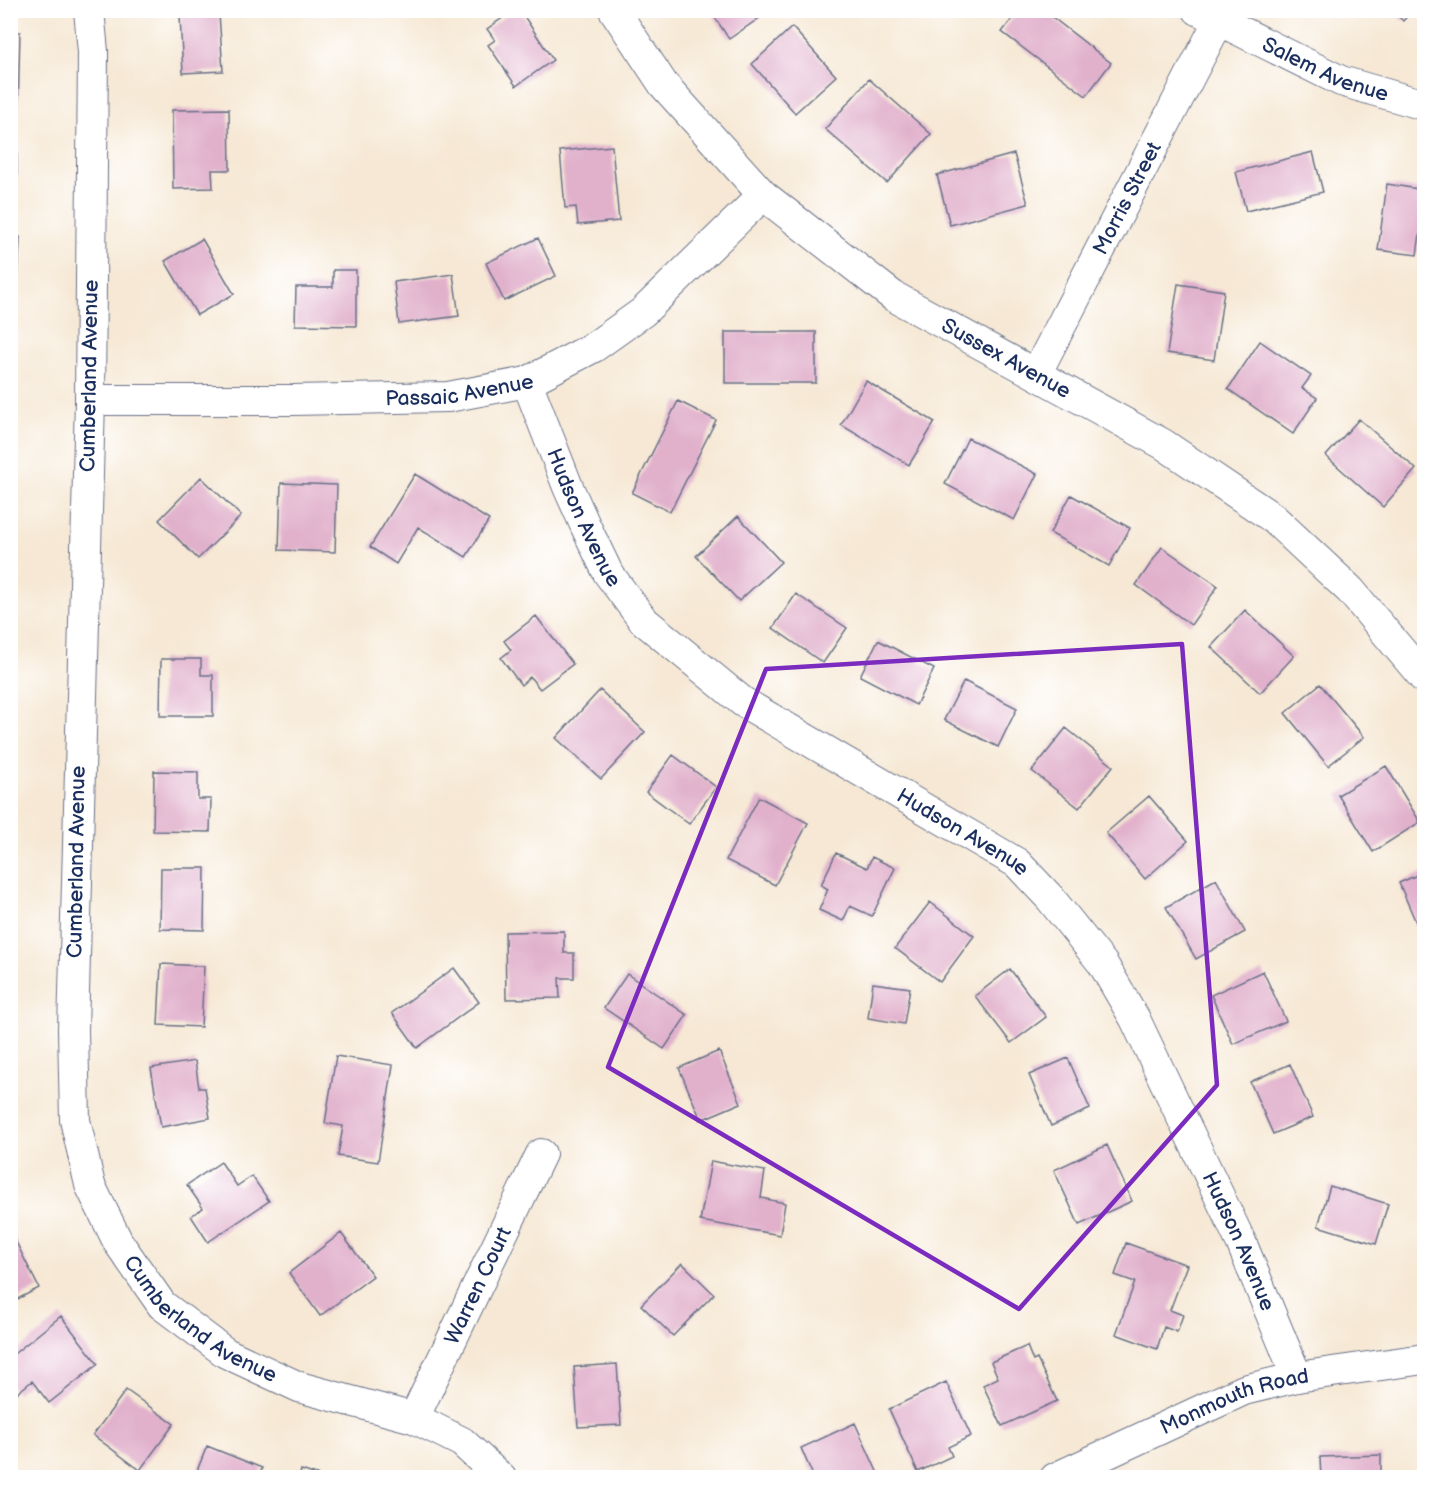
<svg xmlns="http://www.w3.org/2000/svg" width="1435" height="1488" font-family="'Balsamiq Sans',sans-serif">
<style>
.building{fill:#e1b1cc}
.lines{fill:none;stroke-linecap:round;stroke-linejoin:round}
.minor-casing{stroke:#687087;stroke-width:32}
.minor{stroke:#fff;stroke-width:30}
.marked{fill:none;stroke:#7b2cbf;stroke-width:4.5;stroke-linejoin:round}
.labels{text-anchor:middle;stroke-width:4.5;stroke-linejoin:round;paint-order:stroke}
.street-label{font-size:21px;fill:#1b2f5e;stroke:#fff}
</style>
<rect width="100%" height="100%" fill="#fff"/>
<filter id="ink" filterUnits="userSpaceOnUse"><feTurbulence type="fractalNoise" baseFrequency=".0167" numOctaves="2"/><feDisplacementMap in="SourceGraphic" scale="12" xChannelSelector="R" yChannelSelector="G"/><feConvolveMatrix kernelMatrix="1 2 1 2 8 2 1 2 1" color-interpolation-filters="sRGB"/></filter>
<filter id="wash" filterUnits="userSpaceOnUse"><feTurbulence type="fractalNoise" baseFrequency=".008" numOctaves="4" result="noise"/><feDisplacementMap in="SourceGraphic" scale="24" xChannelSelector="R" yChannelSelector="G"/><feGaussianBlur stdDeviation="1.35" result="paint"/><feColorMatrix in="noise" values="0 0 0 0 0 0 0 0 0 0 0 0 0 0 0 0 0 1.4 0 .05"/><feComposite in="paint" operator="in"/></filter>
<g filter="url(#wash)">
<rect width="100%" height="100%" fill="#f6e8d4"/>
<g id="blocks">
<path class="building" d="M 514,10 L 520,10 L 553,60 L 516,86 L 488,45 L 495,40 L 487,29 Z
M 710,10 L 771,10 L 729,39 Z
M 1019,10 L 1043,10 L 1111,63 L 1086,96 L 1002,32 Z
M 1392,10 L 1413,10 L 1403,21 Z
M 219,14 L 223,71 L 183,73 L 180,16 Z
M 792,27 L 836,76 L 795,113 L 752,64 Z
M 10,32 L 20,32 L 18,111 L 10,111 Z
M 869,79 L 931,134 L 887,183 L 825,129 Z
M 229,109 L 230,170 L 212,170 L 213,188 L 173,189 L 172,110 Z
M 10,145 L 17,145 L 17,206 L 10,206 Z
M 612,146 L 619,221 L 578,225 L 576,207 L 565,208 L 560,151 Z
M 1313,152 L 1323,192 L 1246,211 L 1236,172 Z
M 1014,154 L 1028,204 L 950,225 L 937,175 Z
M 1387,184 L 1424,190 L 1424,234 L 1420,234 L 1417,255 L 1378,250 Z
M 10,236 L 20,237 L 17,305 L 10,304 Z
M 538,238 L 556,276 L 504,301 L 486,263 Z
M 202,239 L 234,294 L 197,315 L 165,261 Z
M 333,270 L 356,270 L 356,326 L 295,325 L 296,287 L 333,287 Z
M 453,274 L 459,316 L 399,324 L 394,282 Z
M 1178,284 L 1224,291 L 1214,360 L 1167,353 Z
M 725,332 L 816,332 L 816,383 L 725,383 Z
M 1260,341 L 1311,376 L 1302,388 L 1317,398 L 1293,434 L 1228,389 Z
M 866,381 L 935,422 L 909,465 L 841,425 Z
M 678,401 L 716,420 L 670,512 L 632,493 Z
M 1359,419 L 1416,469 L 1383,507 L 1326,456 Z
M 968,438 L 1037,474 L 1014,520 L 945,484 Z
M 415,474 L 489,520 L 466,557 L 418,527 L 396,564 L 370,547 Z
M 201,477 L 241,516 L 198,559 L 159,520 Z
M 281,483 L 337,485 L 335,552 L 279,550 Z
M 1071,495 L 1130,528 L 1109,566 L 1050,533 Z
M 738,516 L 781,562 L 739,601 L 696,556 Z
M 1162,547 L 1218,586 L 1191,625 L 1136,585 Z
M 796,594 L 847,628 L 823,663 L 773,628 Z
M 1245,610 L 1294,656 L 1260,693 L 1211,647 Z
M 536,616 L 573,664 L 540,689 L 530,677 L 521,685 L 501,658 L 511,650 L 504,641 Z
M 878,640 L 934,669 L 916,705 L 860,676 Z
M 161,659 L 201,659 L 201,675 L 213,675 L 213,716 L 160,716 Z
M 964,681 L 1017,708 L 998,747 L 944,720 Z
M 1320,684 L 1364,737 L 1328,766 L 1285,713 Z
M 600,690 L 645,732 L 601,779 L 556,738 Z
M 1066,728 L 1113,766 L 1079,808 L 1032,771 Z
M 673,755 L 716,787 L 689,824 L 646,792 Z
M 1386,766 L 1420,822 L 1373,852 L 1338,795 Z
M 154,771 L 198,772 L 198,799 L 211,799 L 210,832 L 153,831 Z
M 1149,796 L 1188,841 L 1145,879 L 1106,833 Z
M 759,797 L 808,823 L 775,885 L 726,860 Z
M 836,853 L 867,868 L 872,857 L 895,868 L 872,916 L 850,906 L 843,921 L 819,910 L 828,889 L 821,885 Z
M 161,868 L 205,868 L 204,930 L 160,929 Z
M 1424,872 L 1424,941 L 1399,883 Z
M 1216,879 L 1245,932 L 1196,959 L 1166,907 Z
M 930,902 L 974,936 L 940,982 L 895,948 Z
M 564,931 L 564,953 L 574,953 L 574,978 L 559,978 L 560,998 L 506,999 L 505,932 Z
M 161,964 L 204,966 L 201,1027 L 158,1025 Z
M 454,968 L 479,1002 L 417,1048 L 392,1013 Z
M 1010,969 L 1046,1017 L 1011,1043 L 975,996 Z
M 1263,971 L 1286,1021 L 1233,1044 L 1211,995 Z
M 627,974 L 687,1015 L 664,1049 L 604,1008 Z
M 873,983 L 910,988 L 904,1024 L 868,1018 Z
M 719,1051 L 741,1103 L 701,1120 L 679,1068 Z
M 336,1056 L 393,1065 L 378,1162 L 338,1156 L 343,1126 L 325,1123 Z
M 1068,1058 L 1090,1109 L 1051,1126 L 1029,1075 Z
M 195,1061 L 199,1088 L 205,1088 L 210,1118 L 161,1127 L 151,1068 Z
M 1290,1064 L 1313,1117 L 1273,1134 L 1250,1082 Z
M 1107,1145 L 1132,1201 L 1079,1225 L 1054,1170 Z
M 711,1161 L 765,1171 L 761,1198 L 785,1203 L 780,1235 L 700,1221 Z
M 221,1162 L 237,1186 L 252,1176 L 269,1201 L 208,1242 L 191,1216 L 203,1208 L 187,1185 Z
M 1330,1186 L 1388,1204 L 1376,1244 L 1318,1226 Z
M 10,1230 L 39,1288 L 10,1303 Z
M 341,1233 L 373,1276 L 320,1316 L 289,1273 Z
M 1126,1243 L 1187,1265 L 1170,1310 L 1183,1315 L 1177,1332 L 1164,1327 L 1157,1349 L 1116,1334 L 1135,1282 L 1115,1275 Z
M 682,1263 L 714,1294 L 673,1336 L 641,1305 Z
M 61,1316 L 98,1364 L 49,1403 L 32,1381 L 17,1393 L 10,1384 L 10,1357 Z
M 1027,1346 L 1033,1361 L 1037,1359 L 1057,1401 L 1002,1426 L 983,1385 L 998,1378 L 991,1362 Z
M 617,1364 L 621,1425 L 578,1427 L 574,1367 Z
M 946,1382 L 971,1436 L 948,1447 L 952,1456 L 918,1472 L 889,1409 Z
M 126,1390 L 174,1424 L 140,1470 L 93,1435 Z
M 855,1423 L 880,1478 L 814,1478 L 801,1448 Z
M 207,1446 L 262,1468 L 259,1478 L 194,1478 Z
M 1381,1455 L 1381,1478 L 1321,1478 L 1320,1457 Z
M 301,1470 L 323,1477 L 322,1478 L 299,1478 Z"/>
</g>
</g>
<g filter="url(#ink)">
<use href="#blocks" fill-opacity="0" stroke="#687087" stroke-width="1.5"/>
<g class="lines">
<defs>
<g id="minor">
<path id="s1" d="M 89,10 L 93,52 L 90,400 L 73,1030 L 75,1120 L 90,1185 L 118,1242 L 162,1305 L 226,1353 L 299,1387 L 414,1418 L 462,1442 L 501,1478"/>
<path id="s2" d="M 614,10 L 663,84 L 763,195 L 893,296 L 1163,444 L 1273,518 L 1350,590 L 1424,678"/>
<path id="s3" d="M 1198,10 L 1341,81 L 1424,105"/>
<path id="s4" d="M 1036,374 L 1218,22"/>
<path id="s5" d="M 527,382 L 568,487 L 585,525 L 608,573 L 643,620 L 743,702 L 1017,863 L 1050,898 L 1103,964 L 1135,1019 L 1241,1242 L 1297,1377"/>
<path id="s6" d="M 90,400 L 293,400 L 448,397 L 527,382 L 594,347 L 643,312 L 763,195"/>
<path id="s7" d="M 414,1418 L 541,1154"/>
<path id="s8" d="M 1055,1478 L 1244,1390 L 1297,1377 L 1424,1359"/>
</g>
</defs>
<use href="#minor" class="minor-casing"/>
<use href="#minor" class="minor"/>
</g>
</g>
<path class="marked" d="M 1182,644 L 1217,1085 L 1019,1309 L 608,1067 L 766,669 Z"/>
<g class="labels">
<g class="street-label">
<text dy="7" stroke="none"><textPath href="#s3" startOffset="141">Salem Avenue</textPath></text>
<text dy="7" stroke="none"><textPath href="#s4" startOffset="198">Morris Street</textPath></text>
<text dy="7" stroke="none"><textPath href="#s2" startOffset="532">Sussex Avenue</textPath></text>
<text transform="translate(89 376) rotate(-89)" y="7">Cumberland Avenue</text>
<text dy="7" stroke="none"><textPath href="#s6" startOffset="370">Passaic Avenue</textPath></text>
<text dy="7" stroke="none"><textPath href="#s5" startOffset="147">Hudson Avenue</textPath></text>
<text dy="7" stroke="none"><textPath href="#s5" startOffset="651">Hudson Avenue</textPath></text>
<text transform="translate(76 862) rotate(-89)" y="7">Cumberland Avenue</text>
<text dy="7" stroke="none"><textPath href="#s5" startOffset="1155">Hudson Avenue</textPath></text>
<text dy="7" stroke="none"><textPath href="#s7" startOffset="147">Warren Court</textPath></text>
<text dy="7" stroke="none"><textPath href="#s1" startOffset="1356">Cumberland Avenue</textPath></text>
<text dy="7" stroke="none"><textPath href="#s8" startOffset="196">Monmouth Road</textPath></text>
</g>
</g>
<rect width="1435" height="1488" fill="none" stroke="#fff" stroke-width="36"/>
</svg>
